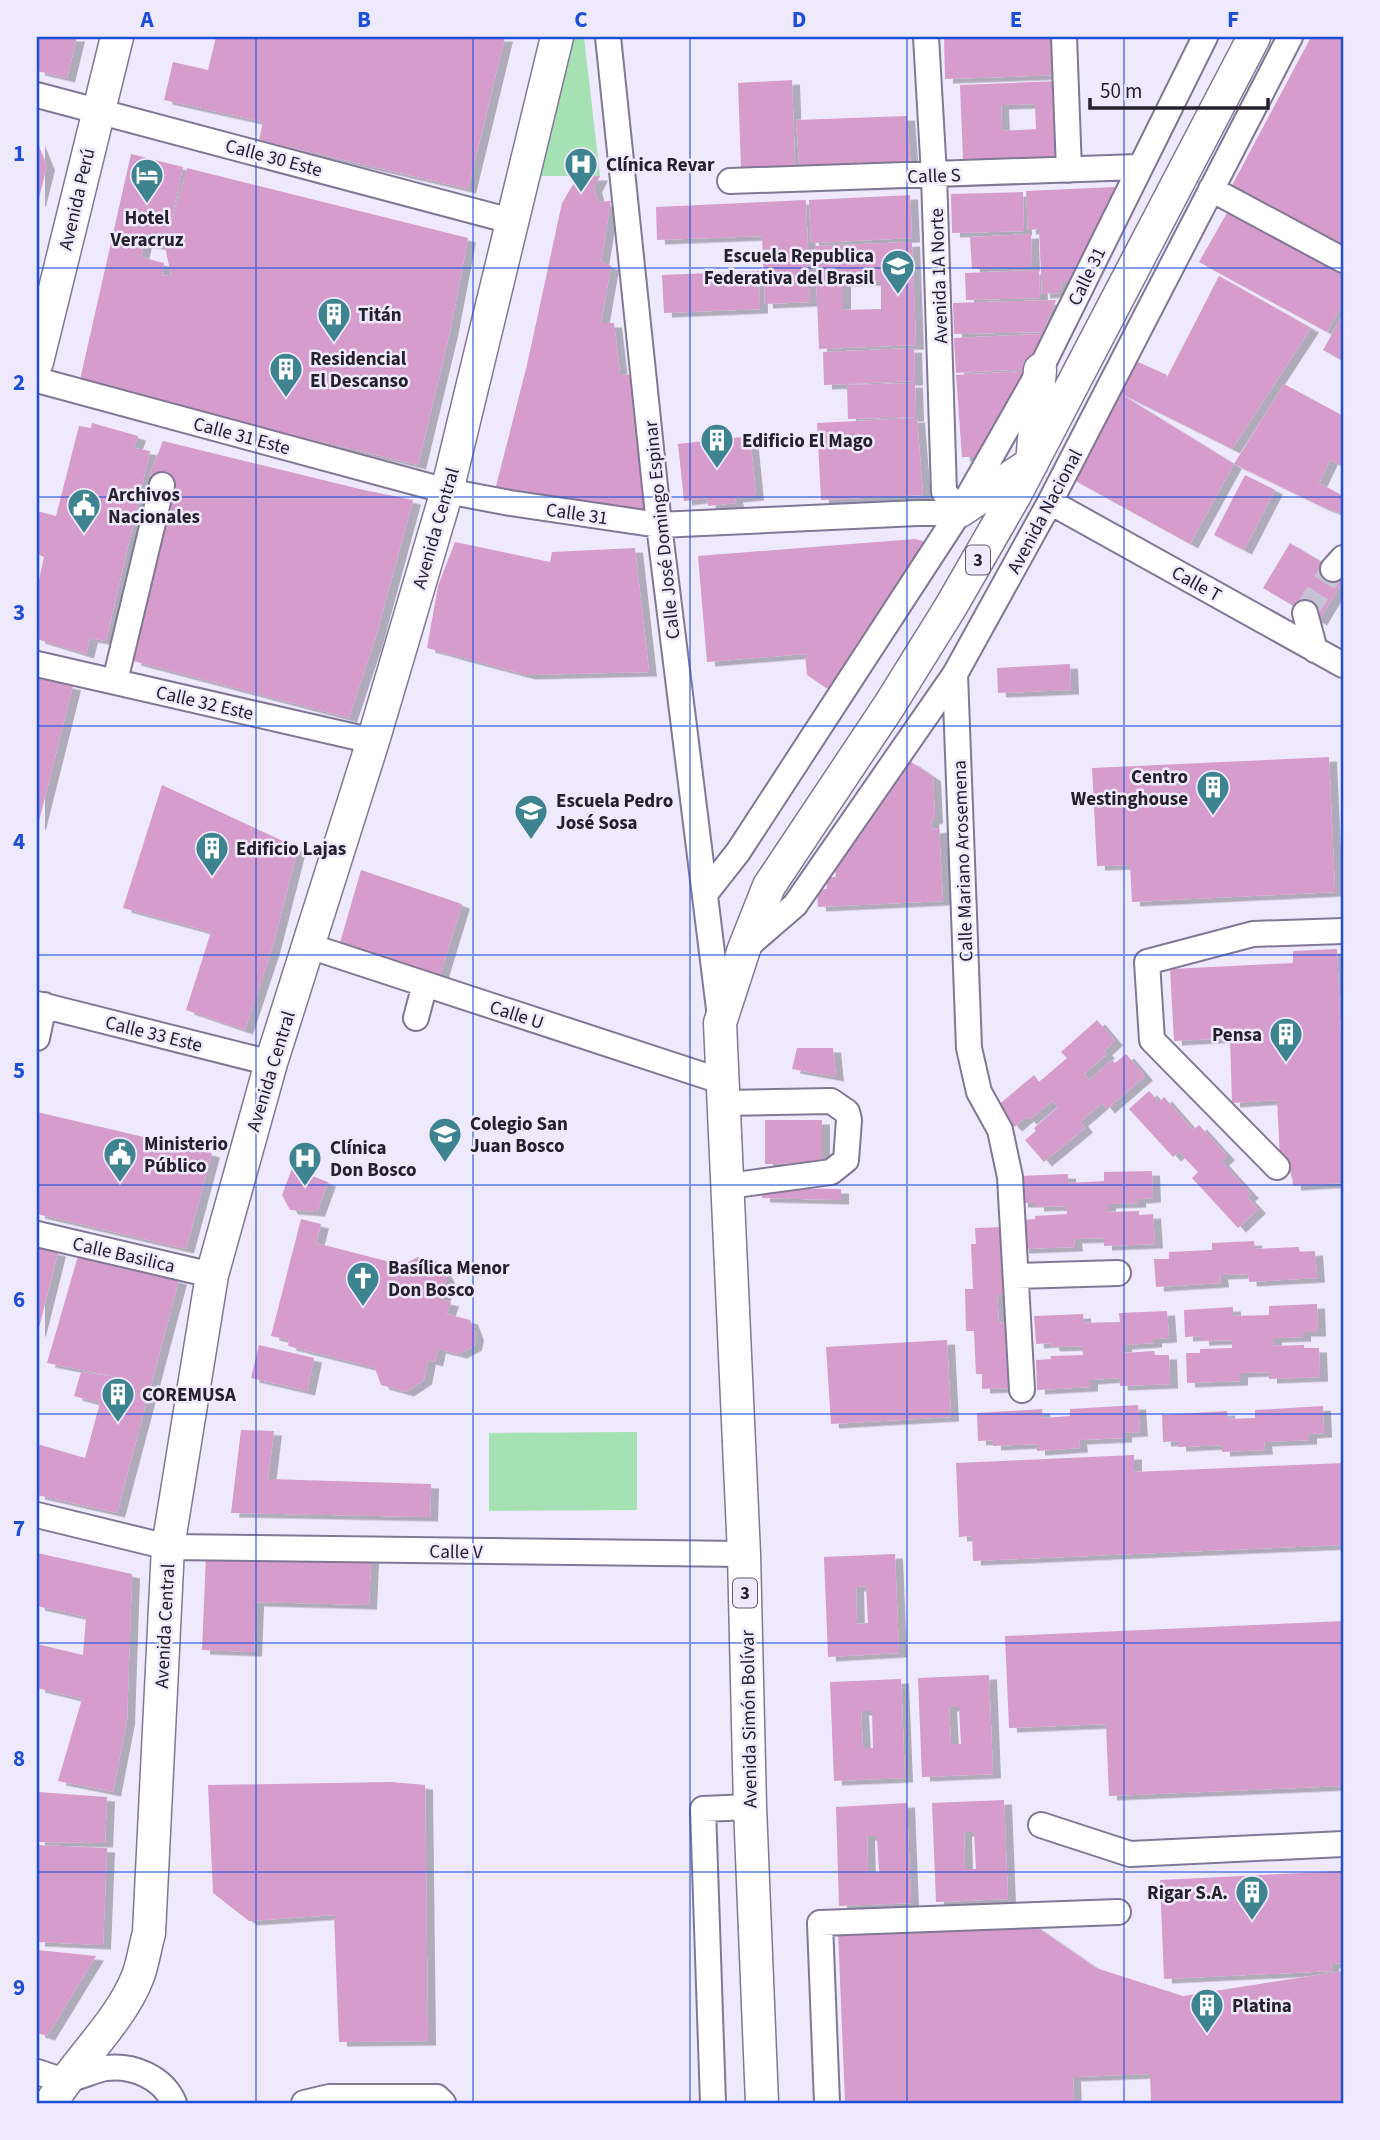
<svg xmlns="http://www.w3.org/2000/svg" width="1380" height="2140" font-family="'Source Sans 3',sans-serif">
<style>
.park{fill:#a6e1b3}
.building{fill:#d69ccb;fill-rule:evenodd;filter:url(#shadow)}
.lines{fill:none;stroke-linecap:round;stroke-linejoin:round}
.minor-tunnel{stroke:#c6c1d4;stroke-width:24;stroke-dasharray:24 12;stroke-linecap:butt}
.minor-casing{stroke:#817796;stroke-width:28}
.major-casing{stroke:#817796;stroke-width:35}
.minor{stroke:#fff;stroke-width:24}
.major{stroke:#fff;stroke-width:32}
.grid{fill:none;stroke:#1d4ed8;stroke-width:2;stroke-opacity:0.55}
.labels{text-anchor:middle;stroke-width:5;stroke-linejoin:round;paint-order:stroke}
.shield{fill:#efe9fe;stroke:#615c6b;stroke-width:2}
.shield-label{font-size:18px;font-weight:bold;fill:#24202c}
.street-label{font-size:19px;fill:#24202c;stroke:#efe9fe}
.poi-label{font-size:19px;font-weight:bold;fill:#24202c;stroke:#efe9fe;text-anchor:start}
.neatline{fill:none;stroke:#1d4ed8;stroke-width:2.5}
.grid-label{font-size:23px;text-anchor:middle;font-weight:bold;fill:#1d4ed8}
</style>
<defs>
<filter id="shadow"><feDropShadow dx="8" dy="4.5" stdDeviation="0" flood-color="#0004"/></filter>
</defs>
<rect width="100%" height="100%" fill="#efe9fe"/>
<path class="park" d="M 564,37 L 584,37 L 600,176 L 536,176 Z
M 637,1432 L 637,1510 L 489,1511 L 489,1433 Z"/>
<path class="building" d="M 37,37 L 77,37 L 67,78 L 37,71 Z
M 216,37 L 505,37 L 468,189 L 259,140 L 263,122 L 164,100 L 173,62 L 208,70 Z
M 944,37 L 1059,37 L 1061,75 L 945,79 Z
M 1311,37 L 1343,37 L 1343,253 L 1229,191 Z
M 792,80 L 795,165 L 741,169 L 738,83 Z
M 1059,81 L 1063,157 L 963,160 L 960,85 ZM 1035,104 L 1036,129 L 1002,131 L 1001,105 Z
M 907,116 L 911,169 L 800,175 L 796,120 Z
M 37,141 L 47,166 L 38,202 L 37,202 Z
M 131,154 L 183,167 L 168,234 L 187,168 L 468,238 L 450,332 L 418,465 L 232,420 L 136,392 L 80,380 ZM 144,243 L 165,247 L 171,275 L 162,276 L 164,263 L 141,257 Z
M 578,176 L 600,176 L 594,188 L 598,202 L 611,201 L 601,262 L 611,266 L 601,323 L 614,323 L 620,374 L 630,375 L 645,512 L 495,490 L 527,365 L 562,203 Z
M 1115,187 L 1116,205 L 1106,205 L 1107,222 L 1086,268 L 1076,268 L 1077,281 L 1063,282 L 1059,293 L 1042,294 L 1039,229 L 1028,230 L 1026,191 Z
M 1023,192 L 1024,231 L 952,233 L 951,194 Z
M 910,195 L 912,238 L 811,243 L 809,200 Z
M 806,200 L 810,302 L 765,304 L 762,236 L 657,240 L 656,207 Z
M 1228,211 L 1343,273 L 1343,303 L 1327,332 L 1199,262 Z
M 1031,234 L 1032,267 L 972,269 L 970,237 Z
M 912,242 L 916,345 L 819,349 L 815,246 ZM 881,281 L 881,309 L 843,310 L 843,282 Z
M 1039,270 L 1040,298 L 966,300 L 965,273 Z
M 759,271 L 760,309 L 664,313 L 662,275 Z
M 1219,276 L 1311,328 L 1232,449 L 1114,390 L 1234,464 L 1190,544 L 1065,475 L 1129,358 L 1167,375 L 1163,385 Z
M 1056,300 L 1043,332 L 954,334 L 953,303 Z
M 1343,314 L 1343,361 L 1323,350 Z
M 1043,334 L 1028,369 L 956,373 L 954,338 Z
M 914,348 L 915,381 L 824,385 L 823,352 Z
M 1027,371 L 979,457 L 962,457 L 956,375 Z
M 915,383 L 916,417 L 848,419 L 847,385 Z
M 1284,384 L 1343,416 L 1343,467 L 1330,460 L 1319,483 L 1343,496 L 1343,514 L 1321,506 L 1234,464 Z
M 917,418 L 923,495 L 821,500 L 817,423 Z
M 92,423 L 138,436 L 134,448 L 150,451 L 106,641 L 90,638 L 86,654 L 37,639 L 37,589 L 44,557 L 37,554 L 37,511 L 56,516 L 79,426 L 91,428 Z
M 750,436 L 756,496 L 735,498 L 736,503 L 708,506 L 707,498 L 684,501 L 678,444 Z
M 163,441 L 364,490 L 413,500 L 375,640 L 349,718 L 133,661 L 173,483 L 149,476 Z
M 1245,475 L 1275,490 L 1244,550 L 1214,535 Z
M 915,539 L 923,541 L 927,550 L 832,692 L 807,675 L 805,654 L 707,662 L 698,556 Z
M 455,542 L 550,562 L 552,552 L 635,548 L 649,672 L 527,675 L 427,648 L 438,586 Z
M 1290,543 L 1343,575 L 1343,581 L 1319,621 L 1263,588 Z
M 1070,664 L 1071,690 L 998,693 L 997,668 Z
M 37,677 L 73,686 L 38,825 L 37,825 Z
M 1329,757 L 1335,892 L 1132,902 L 1130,865 L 1097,866 L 1092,768 Z
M 910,761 L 933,777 L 935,819 L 931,820 L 932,829 L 939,828 L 943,901 L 818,907 L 817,890 L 827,889 L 826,877 L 836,877 L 835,868 L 855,833 L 862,832 Z
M 162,785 L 298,848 L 272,949 L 245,1030 L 186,1010 L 211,932 L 123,908 Z
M 361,870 L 462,904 L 440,976 L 340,943 Z
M 1337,949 L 1343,1087 L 1343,1183 L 1293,1186 L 1292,1173 L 1284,1174 L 1280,1159 L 1277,1100 L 1232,1103 L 1230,1038 L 1174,1041 L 1170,969 L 1293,963 L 1293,951 Z
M 1097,1020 L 1115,1041 L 1104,1051 L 1107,1054 L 1084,1074 L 1089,1080 L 1112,1060 L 1115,1063 L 1126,1054 L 1145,1076 L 1107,1109 L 1102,1103 L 1080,1122 L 1085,1128 L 1044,1162 L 1025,1140 L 1036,1131 L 1034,1128 L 1058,1107 L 1052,1101 L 1029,1120 L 1026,1117 L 1014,1127 L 996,1107 L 1034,1075 L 1039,1082 L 1067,1058 L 1061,1052 Z
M 797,1048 L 833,1048 L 836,1077 L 792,1069 Z
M 1149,1091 L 1159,1102 L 1164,1097 L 1193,1130 L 1199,1125 L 1227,1156 L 1221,1161 L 1251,1194 L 1247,1197 L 1258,1209 L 1238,1228 L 1192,1178 L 1198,1172 L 1179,1152 L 1173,1157 L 1129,1109 Z
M 37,1112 L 212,1153 L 186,1249 L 37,1214 Z
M 765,1120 L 822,1120 L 822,1163 L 765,1164 Z
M 292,1168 L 328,1182 L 317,1212 L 290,1210 L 282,1195 Z
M 1152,1171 L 1153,1198 L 1138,1199 L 1138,1203 L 1108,1204 L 1108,1212 L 1139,1211 L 1139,1215 L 1153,1214 L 1155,1244 L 1104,1246 L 1104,1238 L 1074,1239 L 1075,1247 L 1021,1249 L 1020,1220 L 1035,1219 L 1035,1216 L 1067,1214 L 1066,1206 L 1036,1207 L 1036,1203 L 1020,1203 L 1019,1176 L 1068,1174 L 1068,1183 L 1104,1181 L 1104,1172 Z
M 762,1188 L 841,1189 L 841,1200 L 762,1198 Z
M 301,1219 L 321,1224 L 316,1243 L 402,1265 L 418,1257 L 438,1262 L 447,1279 L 442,1300 L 451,1302 L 447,1314 L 470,1320 L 476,1336 L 474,1346 L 459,1354 L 438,1349 L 435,1362 L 428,1360 L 424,1380 L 406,1392 L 381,1385 L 375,1368 L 288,1346 L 289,1340 L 271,1336 Z
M 1003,1227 L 1005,1295 L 997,1295 L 999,1323 L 1007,1322 L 1010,1388 L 982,1389 L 982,1374 L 976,1374 L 974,1331 L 966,1331 L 965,1289 L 973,1289 L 971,1244 L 976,1244 L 975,1228 Z
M 1254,1241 L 1255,1249 L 1299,1247 L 1300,1252 L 1315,1251 L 1317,1278 L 1249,1282 L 1248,1274 L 1220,1275 L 1221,1283 L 1156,1287 L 1154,1259 L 1169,1259 L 1169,1252 L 1212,1250 L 1212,1243 Z
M 37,1247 L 58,1252 L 38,1332 L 37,1332 Z
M 78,1256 L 179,1280 L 117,1513 L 37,1495 L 37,1444 L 85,1458 L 100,1403 L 74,1396 L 81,1372 L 123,1378 L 47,1363 Z
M 1317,1304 L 1318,1332 L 1303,1332 L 1303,1337 L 1274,1338 L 1274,1346 L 1304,1345 L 1304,1348 L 1319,1348 L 1320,1377 L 1269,1379 L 1269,1372 L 1240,1373 L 1240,1381 L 1187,1383 L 1186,1353 L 1200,1353 L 1200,1349 L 1232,1348 L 1232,1340 L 1201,1341 L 1201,1336 L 1185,1337 L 1184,1310 L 1233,1307 L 1233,1316 L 1269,1315 L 1269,1306 Z
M 1167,1311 L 1169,1338 L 1154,1339 L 1154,1343 L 1124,1345 L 1124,1353 L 1154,1351 L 1155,1355 L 1169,1355 L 1170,1384 L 1120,1386 L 1119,1378 L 1090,1380 L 1090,1387 L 1037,1390 L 1036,1360 L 1051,1359 L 1050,1356 L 1083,1355 L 1082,1346 L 1052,1347 L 1051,1343 L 1036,1344 L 1034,1316 L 1083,1314 L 1084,1323 L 1120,1322 L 1119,1313 Z
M 947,1340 L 951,1417 L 831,1424 L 826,1347 Z
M 259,1345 L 314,1358 L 307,1391 L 251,1378 Z
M 1138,1405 L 1140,1432 L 1124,1433 L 1124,1438 L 1079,1440 L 1080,1448 L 1037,1451 L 1037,1444 L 993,1446 L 993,1440 L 978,1441 L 977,1413 L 1042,1409 L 1043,1418 L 1070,1416 L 1070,1409 Z
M 1323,1406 L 1324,1433 L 1309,1434 L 1309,1440 L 1264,1442 L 1265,1450 L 1222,1452 L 1222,1445 L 1178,1447 L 1178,1441 L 1163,1442 L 1162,1415 L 1227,1411 L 1228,1419 L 1255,1418 L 1255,1410 Z
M 241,1430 L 274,1431 L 268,1479 L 431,1484 L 430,1517 L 231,1513 Z
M 1134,1455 L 1134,1472 L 1343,1463 L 1343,1545 L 973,1561 L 972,1536 L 959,1537 L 956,1463 Z
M 37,1553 L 132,1574 L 127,1720 L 113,1792 L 58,1781 L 82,1699 L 37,1688 L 37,1644 L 83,1655 L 86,1617 L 37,1606 Z
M 206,1554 L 371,1559 L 369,1605 L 256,1602 L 254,1652 L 202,1650 Z
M 895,1554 L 899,1653 L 828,1657 L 824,1557 ZM 866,1586 L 868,1623 L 857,1624 L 856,1587 Z
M 1343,1621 L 1343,1786 L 1109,1796 L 1106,1724 L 1009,1728 L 1005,1636 Z
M 989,1675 L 993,1774 L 922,1777 L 918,1678 ZM 949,1707 L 959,1707 L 961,1744 L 951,1744 Z
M 901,1679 L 905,1778 L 834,1781 L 830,1682 ZM 861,1711 L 872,1711 L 873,1748 L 863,1748 Z
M 391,1782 L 425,1785 L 428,2041 L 339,2042 L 334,1915 L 249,1921 L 213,1893 L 208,1785 Z
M 37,1792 L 107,1797 L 105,1843 L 37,1842 Z
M 1004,1800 L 1008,1899 L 936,1902 L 932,1803 ZM 964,1832 L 974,1832 L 976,1869 L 965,1869 Z
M 907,1803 L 911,1903 L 839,1906 L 836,1807 ZM 867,1836 L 877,1836 L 879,1872 L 868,1873 Z
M 37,1845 L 107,1848 L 103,1945 L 37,1942 Z
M 1343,1871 L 1343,1963 L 1331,1964 L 1332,1971 L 1164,1979 L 1160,1880 Z
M 1029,1922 L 1096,1968 L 1183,1996 L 1343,1971 L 1343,2103 L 1151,2103 L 1150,2074 L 1073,2077 L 1074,2103 L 845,2103 L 838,1930 Z
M 37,1950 L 96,1956 L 47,2036 L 37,2033 Z"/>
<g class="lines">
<path class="minor-tunnel" d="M 1305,613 L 1333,569"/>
<defs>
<path id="minor" d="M 608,37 L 659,525 L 720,1017
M 926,37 L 934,175 L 944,492 L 960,511
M 1064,37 L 1069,170
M 37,95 L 511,221
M 730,181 L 1138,167
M 1211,189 L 1343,260
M 37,380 L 447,491 L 510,503 L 659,525 L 960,511
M 1050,502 L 1343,665
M 1333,569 L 1343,558
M 1305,613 L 1315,650
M 37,664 L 373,741
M 955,674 L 969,1048 L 979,1092 L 1000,1130 L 1010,1177 L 1022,1390
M 115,681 L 162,485
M 705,894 L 738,852 L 960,511 L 1040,370 L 1205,37
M 309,946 L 724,1082
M 744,949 L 795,905 L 955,674 L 1050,502 L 1290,37
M 37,1004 L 271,1063
M 416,1018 L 425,984
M 37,1038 L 44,1005
M 725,1103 L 831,1101 L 847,1112 L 849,1120 L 846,1160 L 831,1172 L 729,1186
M 1277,1167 L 1152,1040 L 1147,962 L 1253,934 L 1343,931
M 37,1234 L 212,1275
M 1016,1276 L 1118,1273
M 37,1515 L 168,1547 L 744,1554
M 1041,1825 L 1130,1854 L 1343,1844
M 37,2072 C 45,2074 55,2079 63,2079 C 77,2080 92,2070 106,2068 C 133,2065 163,2077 174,2103
M 304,2103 L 329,2097 L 437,2097 L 443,2103
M 713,2103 L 703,1809 L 750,1807
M 827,2103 L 820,1923 L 1118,1912"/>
<path id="major" d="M 37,362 L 117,37
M 960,511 L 1032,463 L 1040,370
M 51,2103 C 76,2061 121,2021 138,1976 C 143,1963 145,1947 149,1933 L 168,1547 L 212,1275 L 271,1063 L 373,741 L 447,491 L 557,37
M 762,2103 L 750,1807 L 744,1554 L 720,1023 L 744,949 L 769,886 L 889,706 L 950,608 L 1015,495 L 1254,37"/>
</defs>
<use href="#minor" class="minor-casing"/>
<use href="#major" class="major-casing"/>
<use href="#minor" class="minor"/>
<use href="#major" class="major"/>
</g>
<path class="grid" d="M 256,37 L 256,2103M 473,37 L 473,2103M 690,37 L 690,2103M 907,37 L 907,2103M 1124,37 L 1124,2103M 37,268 L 1343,268M 37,497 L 1343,497M 37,726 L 1343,726M 37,955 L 1343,955M 37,1185 L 1343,1185M 37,1414 L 1343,1414M 37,1643 L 1343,1643M 37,1872 L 1343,1872"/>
<defs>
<symbol id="hospital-pin" viewBox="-11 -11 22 30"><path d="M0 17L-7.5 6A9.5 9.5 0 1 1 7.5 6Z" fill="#3e8390" stroke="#efe9fe"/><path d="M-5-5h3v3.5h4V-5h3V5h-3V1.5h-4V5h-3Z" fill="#fff"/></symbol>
<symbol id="hotel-pin" viewBox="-11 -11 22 30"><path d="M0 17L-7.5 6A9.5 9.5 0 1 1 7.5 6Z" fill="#3e8390" stroke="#efe9fe"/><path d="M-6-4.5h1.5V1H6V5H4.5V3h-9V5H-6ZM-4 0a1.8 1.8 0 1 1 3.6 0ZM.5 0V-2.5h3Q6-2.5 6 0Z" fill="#fff"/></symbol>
<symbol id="school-pin" viewBox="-11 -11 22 30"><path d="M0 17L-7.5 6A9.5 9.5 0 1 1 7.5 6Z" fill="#3e8390" stroke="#efe9fe"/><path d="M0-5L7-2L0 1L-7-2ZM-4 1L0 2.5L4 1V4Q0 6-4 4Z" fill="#fff"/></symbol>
<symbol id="building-pin" viewBox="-11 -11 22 30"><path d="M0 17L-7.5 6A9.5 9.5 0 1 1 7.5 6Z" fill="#3e8390" stroke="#efe9fe"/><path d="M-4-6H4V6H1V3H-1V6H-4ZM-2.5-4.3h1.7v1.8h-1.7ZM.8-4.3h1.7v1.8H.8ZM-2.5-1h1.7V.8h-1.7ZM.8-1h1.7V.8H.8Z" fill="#fff"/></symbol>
<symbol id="civic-pin" viewBox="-11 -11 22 30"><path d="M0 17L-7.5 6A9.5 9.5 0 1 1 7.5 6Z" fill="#3e8390" stroke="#efe9fe"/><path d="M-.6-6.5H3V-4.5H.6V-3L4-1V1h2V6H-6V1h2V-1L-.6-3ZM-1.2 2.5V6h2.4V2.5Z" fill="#fff"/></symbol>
<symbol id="church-pin" viewBox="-11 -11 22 30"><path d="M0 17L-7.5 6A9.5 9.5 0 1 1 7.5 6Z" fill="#3e8390" stroke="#efe9fe"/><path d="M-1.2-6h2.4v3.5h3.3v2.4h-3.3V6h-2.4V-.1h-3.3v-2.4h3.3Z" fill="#fff"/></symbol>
</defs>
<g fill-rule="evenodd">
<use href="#hospital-pin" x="562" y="145" width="38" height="52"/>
<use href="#hotel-pin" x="128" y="156" width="38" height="52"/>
<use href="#school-pin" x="879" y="247" width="38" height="52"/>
<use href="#building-pin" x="315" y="295" width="38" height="52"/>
<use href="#building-pin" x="267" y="350" width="38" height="52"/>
<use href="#building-pin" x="698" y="421" width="38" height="52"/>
<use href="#civic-pin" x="65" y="486" width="38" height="52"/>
<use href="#building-pin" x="1194" y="768" width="38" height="52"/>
<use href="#school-pin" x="512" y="792" width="38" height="52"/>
<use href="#building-pin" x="193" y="829" width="38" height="52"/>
<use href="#building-pin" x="1267" y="1015" width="38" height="52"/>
<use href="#school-pin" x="426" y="1115" width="38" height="52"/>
<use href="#civic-pin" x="101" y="1135" width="38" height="52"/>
<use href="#hospital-pin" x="286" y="1139" width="38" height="52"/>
<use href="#church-pin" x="344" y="1259" width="38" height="52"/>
<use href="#building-pin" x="99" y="1375" width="38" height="52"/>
<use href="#building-pin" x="1233" y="1873" width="38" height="52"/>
<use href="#building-pin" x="1188" y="1986" width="38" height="52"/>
</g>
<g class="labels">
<g class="shield">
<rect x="966" y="545.5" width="24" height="29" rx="5"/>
<rect x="733" y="1578.5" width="24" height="29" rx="5"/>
</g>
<g class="shield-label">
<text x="978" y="566">3</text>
<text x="745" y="1599">3</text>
</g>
<g class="street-label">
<text transform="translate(274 157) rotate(15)" y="7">Calle 30 Este</text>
<text transform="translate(934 175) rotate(-2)" y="7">Calle S</text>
<text transform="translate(76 199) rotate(-77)" y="7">Avenida Perú</text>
<text transform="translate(938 276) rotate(-92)" y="7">Avenida 1A Norte</text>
<text transform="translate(1086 276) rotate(-64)" y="7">Calle 31</text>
<text transform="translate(242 435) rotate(15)" y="7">Calle 31 Este</text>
<text transform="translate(1044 511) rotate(-62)" y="7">Avenida Nacional</text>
<text transform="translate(577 513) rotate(8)" y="7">Calle 31</text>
<text transform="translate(435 528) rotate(-74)" y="7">Avenida Central</text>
<text transform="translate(661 530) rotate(-96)" y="7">Calle José Domingo Espinar</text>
<text transform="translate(1197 583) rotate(29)" y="7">Calle T</text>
<text transform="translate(205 702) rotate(13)" y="7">Calle 32 Este</text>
<text transform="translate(962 861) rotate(-92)" y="7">Calle Mariano Arosemena</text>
<text transform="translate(517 1014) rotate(18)" y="7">Calle U</text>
<text transform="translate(154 1033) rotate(14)" y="7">Calle 33 Este</text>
<text transform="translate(270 1071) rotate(-73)" y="7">Avenida Central</text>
<text transform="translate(124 1254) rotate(13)" y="7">Calle Basilica</text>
<text transform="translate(456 1551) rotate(1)" y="7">Calle V</text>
<text transform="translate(164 1626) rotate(-87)" y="7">Avenida Central</text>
<text transform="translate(748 1719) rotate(-91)" y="7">Avenida Simón Bolívar</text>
</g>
<g class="poi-label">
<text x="606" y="171">Clínica Revar</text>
<text x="147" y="224" text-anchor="middle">Hotel<tspan x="147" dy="22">Veracruz</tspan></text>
<text x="874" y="262" text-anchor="end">Escuela Republica<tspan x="874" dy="22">Federativa del Brasil</tspan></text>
<text x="358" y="321">Titán</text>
<text x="310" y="365">Residencial<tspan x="310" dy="22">El Descanso</tspan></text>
<text x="742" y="447">Edificio El Mago</text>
<text x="108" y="501">Archivos<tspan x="108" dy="22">Nacionales</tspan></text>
<text x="1188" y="783" text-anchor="end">Centro<tspan x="1188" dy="22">Westinghouse</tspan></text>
<text x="556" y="807">Escuela Pedro<tspan x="556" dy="22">José Sosa</tspan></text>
<text x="236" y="855">Edificio Lajas</text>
<text x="1262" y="1041" text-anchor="end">Pensa</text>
<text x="470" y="1130">Colegio San<tspan x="470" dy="22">Juan Bosco</tspan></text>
<text x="144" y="1150">Ministerio<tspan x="144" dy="22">Público</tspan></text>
<text x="330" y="1154">Clínica<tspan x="330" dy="22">Don Bosco</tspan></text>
<text x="388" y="1274">Basílica Menor<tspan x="388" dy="22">Don Bosco</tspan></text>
<text x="142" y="1401">COREMUSA</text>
<text x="1228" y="1899" text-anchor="end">Rigar S.A.</text>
<text x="1232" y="2012">Platina</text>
</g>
</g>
<rect width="1380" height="2140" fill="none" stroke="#efe9fe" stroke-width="77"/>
<path d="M1090 98v10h178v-10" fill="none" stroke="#24202c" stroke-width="3.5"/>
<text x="1100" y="98" font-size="21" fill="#24202c" stroke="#efe9fe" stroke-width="5" paint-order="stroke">50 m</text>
<rect x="38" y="38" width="1304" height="2064" class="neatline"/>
<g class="grid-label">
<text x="147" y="27">A</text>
<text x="364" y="27">B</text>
<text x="581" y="27">C</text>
<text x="799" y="27">D</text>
<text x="1016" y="27">E</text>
<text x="1233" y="27">F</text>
<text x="19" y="161">1</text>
<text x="19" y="390">2</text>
<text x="19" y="620">3</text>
<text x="19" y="849">4</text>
<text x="19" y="1078">5</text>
<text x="19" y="1307">6</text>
<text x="19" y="1536">7</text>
<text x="19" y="1766">8</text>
<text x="19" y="1995">9</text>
</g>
</svg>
